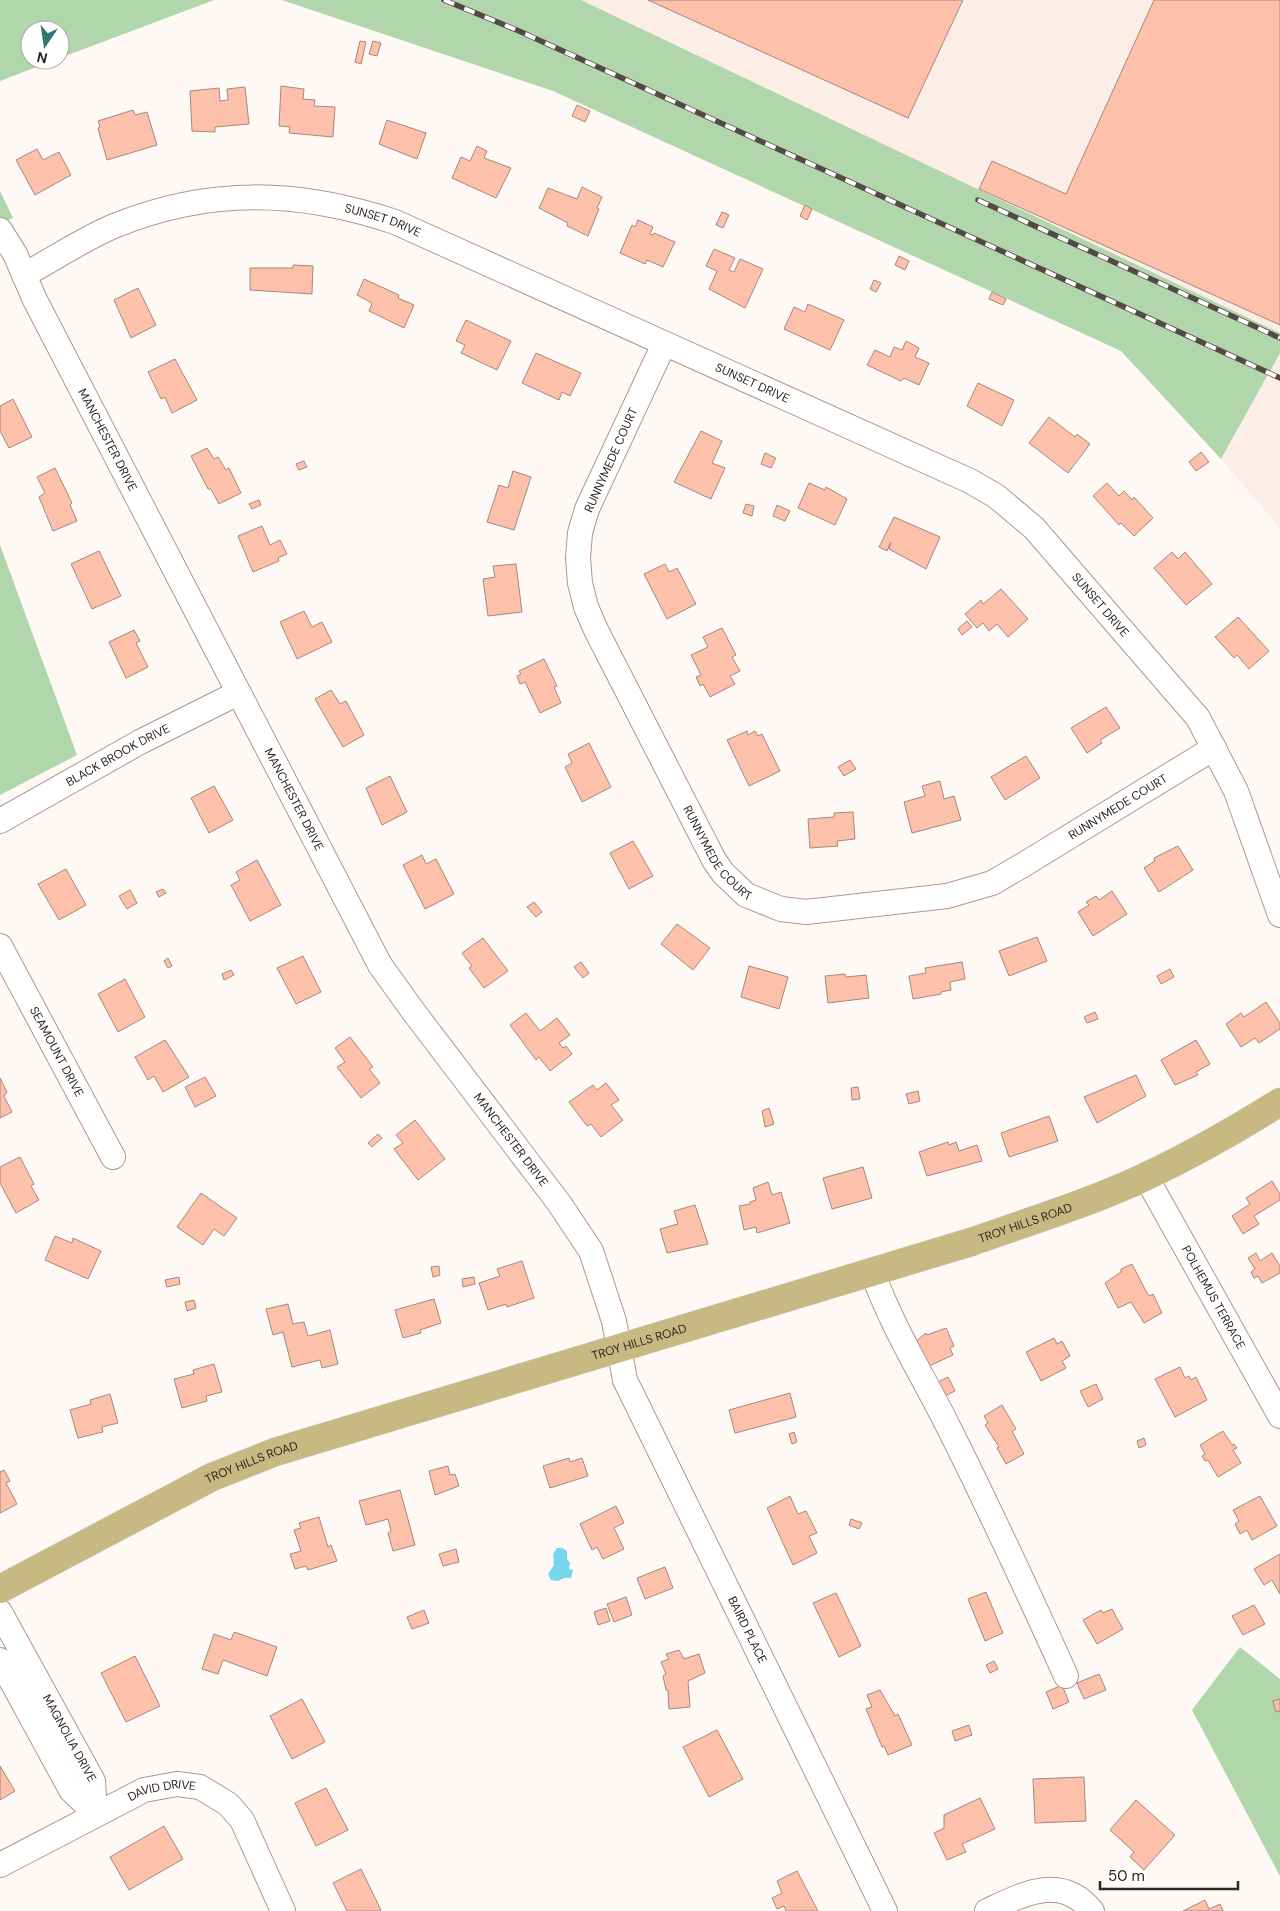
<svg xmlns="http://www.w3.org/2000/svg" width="1280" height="1911" font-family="'DM Sans',sans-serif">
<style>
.built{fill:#fdede7}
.green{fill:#b2d6ab}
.water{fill:#76d6ec}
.building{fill:#fdc0aa;stroke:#a4887e}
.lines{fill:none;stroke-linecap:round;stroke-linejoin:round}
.minor-casing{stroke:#b2968b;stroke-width:26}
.major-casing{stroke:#d6d3d2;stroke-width:29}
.minor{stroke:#fff;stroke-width:24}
.major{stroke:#c8b882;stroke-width:28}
.rail-casing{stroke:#544a45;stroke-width:5.5}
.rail{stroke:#fff;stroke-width:4;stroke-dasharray:11;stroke-linecap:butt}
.labels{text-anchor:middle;stroke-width:5;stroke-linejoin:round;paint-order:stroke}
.street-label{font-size:12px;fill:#302520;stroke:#fff}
</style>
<rect width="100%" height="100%" fill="#fff9f6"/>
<path class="built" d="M 581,0 L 1280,0 L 1280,333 Z
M 1280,353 L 1280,528 L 1221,459 Z"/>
<path class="green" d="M 0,0 L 214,0 L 60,58 L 60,30 L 30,30 L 30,60 L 55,60 L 0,81 Z
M 282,0 L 581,0 L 1280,333 L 1280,353 L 1221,459 L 1121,351 L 553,91 Z
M 0,191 L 13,218 L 0,224 Z
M 0,545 L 77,755 L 0,795 Z
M 1240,1647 L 1280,1679 L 1280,1876 L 1192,1710 Z"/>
<path class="water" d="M 557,1548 L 562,1548 L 567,1551 L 567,1559 L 570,1563 L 569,1569 L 573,1570 L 571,1578 L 564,1578 L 558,1581 L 551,1580 L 548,1574 L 554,1565 L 553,1554 Z"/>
<path class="building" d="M 648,0 L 963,0 L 908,118 Z
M 1154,0 L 1280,0 L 1280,325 L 979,189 L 992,161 L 1066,194 Z
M 360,41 L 366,42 L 361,64 L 355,62 Z
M 373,41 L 381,43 L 377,56 L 369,54 Z
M 281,86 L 304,89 L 303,99 L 315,100 L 314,106 L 335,107 L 333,137 L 289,133 L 290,127 L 279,126 Z
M 245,87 L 249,124 L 215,127 L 215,132 L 192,131 L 190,91 L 219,88 L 220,101 L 228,100 L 227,89 Z
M 577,105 L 590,111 L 585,122 L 572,116 Z
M 133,110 L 135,115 L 147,112 L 157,145 L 107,160 L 98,128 L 100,127 L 98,121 Z
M 387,120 L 426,133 L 417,159 L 379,144 Z
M 477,146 L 487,151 L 484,158 L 511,168 L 496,198 L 452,178 L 461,157 L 470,161 Z
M 37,149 L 43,160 L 59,152 L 71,175 L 35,195 L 16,160 Z
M 582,187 L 602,197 L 597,208 L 599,209 L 588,236 L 567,226 L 568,223 L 539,208 L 548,188 L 577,199 Z
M 805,205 L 812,209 L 807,220 L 800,216 Z
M 722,212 L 729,215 L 723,228 L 716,225 Z
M 638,220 L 653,227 L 650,234 L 653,235 L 654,233 L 675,242 L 663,267 L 647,260 L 645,264 L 620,253 L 632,225 L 635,227 Z
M 714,249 L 735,258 L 729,270 L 734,272 L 740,259 L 763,269 L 745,308 L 709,289 L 717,271 L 706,266 Z
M 899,256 L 909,261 L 905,270 L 895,265 Z
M 293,265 L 313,266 L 312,294 L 250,290 L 250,268 L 293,268 Z
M 364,279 L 399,295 L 398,298 L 414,305 L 404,328 L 369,311 L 372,303 L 357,295 Z
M 874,280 L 881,283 L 876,292 L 870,289 Z
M 138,288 L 156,325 L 131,338 L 114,300 Z
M 992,292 L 1006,299 L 1003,305 L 989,299 Z
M 808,304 L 844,320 L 830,350 L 784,329 L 794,307 L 805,312 Z
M 466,320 L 511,341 L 497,370 L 461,353 L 465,345 L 456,341 Z
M 906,341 L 919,348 L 915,357 L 929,363 L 919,385 L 904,378 L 901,381 L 867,365 L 875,350 L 890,357 L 894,347 L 902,350 Z
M 536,353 L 581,373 L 570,396 L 562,392 L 559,400 L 522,383 Z
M 175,359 L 197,400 L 172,413 L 165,397 L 161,399 L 148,372 Z
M 978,383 L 1014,400 L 1002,426 L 967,406 Z
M 13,399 L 32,437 L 9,448 L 0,431 L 0,406 Z
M 1049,417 L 1075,437 L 1077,434 L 1090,444 L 1068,473 L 1029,443 Z
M 701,431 L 722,441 L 712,463 L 725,468 L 711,499 L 674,482 Z
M 207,448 L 214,459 L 218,457 L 226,470 L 229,468 L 241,493 L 219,504 L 211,489 L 208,489 L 191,456 Z
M 1201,452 L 1209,462 L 1196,471 L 1189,462 Z
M 765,453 L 776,458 L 771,468 L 761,464 Z
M 304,461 L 307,467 L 299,470 L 296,464 Z
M 55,468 L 72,503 L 70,505 L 77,521 L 53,531 L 39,497 L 45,493 L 37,477 Z
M 513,471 L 531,477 L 514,530 L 487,522 L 499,485 L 508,488 Z
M 809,483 L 825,490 L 826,487 L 847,499 L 835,525 L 798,508 Z
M 1107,483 L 1119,496 L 1124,491 L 1132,500 L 1134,497 L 1153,518 L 1134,536 L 1121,523 L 1119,525 L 1093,496 Z
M 259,500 L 261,505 L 252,509 L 249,504 Z
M 746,504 L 754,506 L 752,516 L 743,513 Z
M 777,505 L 790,511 L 785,521 L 773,516 Z
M 894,517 L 940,537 L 926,569 L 889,549 L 891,542 L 887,551 L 879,547 Z
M 262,526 L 270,545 L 280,540 L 287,554 L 278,558 L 279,561 L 253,572 L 238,536 Z
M 99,551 L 121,596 L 92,609 L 71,564 Z
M 1172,552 L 1178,559 L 1185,552 L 1212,584 L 1186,605 L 1154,568 Z
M 516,564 L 522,612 L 488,616 L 483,579 L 495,577 L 493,566 Z
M 665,564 L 669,572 L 677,568 L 696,604 L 667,619 L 644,574 Z
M 1001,589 L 1028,619 L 1008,637 L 997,624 L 989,631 L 983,623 L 977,628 L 965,614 L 981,600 L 983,604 Z
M 304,611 L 312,627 L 322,622 L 332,642 L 297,659 L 280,622 Z
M 1238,617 L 1269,651 L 1249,669 L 1237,655 L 1234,658 L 1215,637 Z
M 967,621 L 972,627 L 962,635 L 958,629 Z
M 722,628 L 736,655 L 732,657 L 740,671 L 730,676 L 735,684 L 710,697 L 703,684 L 700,686 L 696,677 L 701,675 L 691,655 L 708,647 L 703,637 Z
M 134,630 L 140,641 L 136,643 L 148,667 L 126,678 L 109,642 Z
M 544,659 L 557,686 L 554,687 L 561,703 L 540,713 L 525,682 L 520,684 L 517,676 L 521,674 L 519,671 Z
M 331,690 L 340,704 L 346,701 L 364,735 L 343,747 L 315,699 Z
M 1106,707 L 1120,728 L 1100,740 L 1102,743 L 1087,753 L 1071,728 Z
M 747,731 L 748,735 L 755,731 L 758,736 L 762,734 L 780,771 L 749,786 L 727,740 Z
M 589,743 L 611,787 L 582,802 L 565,767 L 572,763 L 568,754 Z
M 1026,756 L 1040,778 L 1005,800 L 991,777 Z
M 850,760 L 856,769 L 844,776 L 838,767 Z
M 390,776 L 407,812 L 382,825 L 366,788 Z
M 940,781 L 944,799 L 954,796 L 961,820 L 912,833 L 904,802 L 925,796 L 922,786 Z
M 214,786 L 233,820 L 209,833 L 191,798 Z
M 853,812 L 855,839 L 837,841 L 838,846 L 810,848 L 808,819 L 834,817 L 834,813 Z
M 633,841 L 653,876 L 629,889 L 610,853 Z
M 1178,846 L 1193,870 L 1159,892 L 1144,868 L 1155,861 L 1154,858 Z
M 422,855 L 426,864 L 436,859 L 454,894 L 425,909 L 403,865 Z
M 257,860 L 281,905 L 250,921 L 231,885 L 240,880 L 236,872 Z
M 66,869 L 86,905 L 59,920 L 38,884 Z
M 163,889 L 166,893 L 159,897 L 156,892 Z
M 130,890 L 137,903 L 127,909 L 119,896 Z
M 1112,891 L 1127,914 L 1093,936 L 1078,912 L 1089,905 L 1086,902 L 1096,896 L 1099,900 Z
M 534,902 L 542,912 L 536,917 L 527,907 Z
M 677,924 L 710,948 L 693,970 L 661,944 Z
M 1037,937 L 1047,961 L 1009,976 L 999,951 Z
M 483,938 L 508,971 L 484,988 L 469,968 L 472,966 L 462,953 Z
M 303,956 L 321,992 L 296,1004 L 277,968 Z
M 168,958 L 172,966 L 168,968 L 164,961 Z
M 581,962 L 589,973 L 583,978 L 574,967 Z
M 962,962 L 965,979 L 950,982 L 951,990 L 941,992 L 941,994 L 913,999 L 909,976 L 926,973 L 925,968 Z
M 749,966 L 788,977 L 779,1009 L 741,997 Z
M 1170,969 L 1174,977 L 1161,984 L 1157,976 Z
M 231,970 L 234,975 L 224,980 L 222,974 Z
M 845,974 L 846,977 L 866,975 L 869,998 L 828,1003 L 825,976 Z
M 125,979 L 145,1017 L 118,1032 L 98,994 Z
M 1266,1002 L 1280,1023 L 1280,1029 L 1259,1043 L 1255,1038 L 1241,1047 L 1226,1024 L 1241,1013 L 1244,1017 Z
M 1095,1012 L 1098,1019 L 1087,1023 L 1084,1017 Z
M 526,1013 L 540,1031 L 557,1018 L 570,1035 L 559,1043 L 563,1048 L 566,1046 L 572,1054 L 550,1071 L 539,1057 L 536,1060 L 510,1025 Z
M 350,1037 L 373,1067 L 369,1069 L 380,1083 L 361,1098 L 337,1067 L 345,1062 L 335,1048 Z
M 165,1040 L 189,1077 L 163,1092 L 154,1076 L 148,1080 L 135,1057 Z
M 1196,1040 L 1210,1064 L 1196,1072 L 1198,1075 L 1175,1085 L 1161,1060 Z
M 1136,1075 L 1146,1096 L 1097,1123 L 1084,1097 Z
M 205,1077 L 216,1096 L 195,1107 L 185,1087 Z
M 0,1078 L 7,1092 L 4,1096 L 12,1112 L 0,1118 Z
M 606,1083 L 619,1100 L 611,1105 L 623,1120 L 601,1137 L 591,1124 L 587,1126 L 569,1102 L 593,1085 L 597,1090 Z
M 858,1087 L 860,1099 L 852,1100 L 851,1088 Z
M 918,1091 L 920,1101 L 909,1104 L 906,1094 Z
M 769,1108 L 774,1124 L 765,1127 L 762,1111 Z
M 1049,1116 L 1058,1141 L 1009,1157 L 1001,1133 Z
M 415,1120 L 445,1159 L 418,1180 L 394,1149 L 403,1143 L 396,1135 Z
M 378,1134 L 382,1138 L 372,1147 L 368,1143 Z
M 948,1142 L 949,1145 L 956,1142 L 959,1151 L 977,1145 L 982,1161 L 927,1176 L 919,1152 Z
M 20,1157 L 34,1184 L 31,1186 L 39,1200 L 16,1213 L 0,1183 L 0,1167 Z
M 863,1167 L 872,1198 L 832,1209 L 823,1178 Z
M 1272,1181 L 1280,1194 L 1280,1200 L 1254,1216 L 1259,1224 L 1243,1234 L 1232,1216 L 1250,1204 L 1246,1198 Z
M 768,1182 L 772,1195 L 781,1192 L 790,1223 L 757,1233 L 756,1227 L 744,1230 L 739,1206 L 750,1204 L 750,1202 L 756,1200 L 753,1188 Z
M 201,1193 L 237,1218 L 224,1236 L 214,1229 L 203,1245 L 177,1227 Z
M 695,1205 L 708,1244 L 667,1253 L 660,1229 L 678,1224 L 674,1211 Z
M 55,1236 L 72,1243 L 73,1238 L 101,1251 L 88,1279 L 45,1260 Z
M 1256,1253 L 1260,1261 L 1272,1253 L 1280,1266 L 1280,1273 L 1262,1283 L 1258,1276 L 1254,1278 L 1251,1272 L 1255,1269 L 1248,1258 Z
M 522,1261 L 534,1298 L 507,1307 L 506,1304 L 488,1310 L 479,1283 L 500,1276 L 497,1269 Z
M 1132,1264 L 1147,1293 L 1150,1296 L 1153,1294 L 1162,1313 L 1144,1323 L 1131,1302 L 1118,1308 L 1105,1283 L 1121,1272 L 1121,1269 Z
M 439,1266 L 440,1275 L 433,1277 L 431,1267 Z
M 179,1277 L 180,1284 L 167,1287 L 165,1280 Z
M 474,1277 L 475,1284 L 463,1287 L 462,1279 Z
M 434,1299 L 441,1323 L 420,1330 L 421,1333 L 403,1338 L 395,1310 Z
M 194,1300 L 196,1308 L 187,1311 L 185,1302 Z
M 288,1304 L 293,1324 L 304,1322 L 308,1336 L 330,1330 L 338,1364 L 322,1368 L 320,1360 L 292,1367 L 283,1332 L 273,1335 L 266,1309 Z
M 946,1328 L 954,1346 L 950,1348 L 953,1355 L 927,1367 L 915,1342 L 926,1333 L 927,1335 Z
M 1054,1338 L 1057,1344 L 1062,1341 L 1070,1356 L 1062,1361 L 1066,1368 L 1041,1381 L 1026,1352 Z
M 214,1364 L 222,1392 L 206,1396 L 207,1401 L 182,1408 L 174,1379 L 194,1374 L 193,1370 Z
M 1180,1367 L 1185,1378 L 1189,1376 L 1191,1380 L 1196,1377 L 1207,1400 L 1175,1417 L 1155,1379 Z
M 948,1377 L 955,1391 L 945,1396 L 938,1382 Z
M 1096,1384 L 1103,1399 L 1088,1407 L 1080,1391 Z
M 790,1393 L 796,1417 L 735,1433 L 729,1410 Z
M 110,1394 L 118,1423 L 102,1427 L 103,1432 L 78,1438 L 70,1410 L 91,1404 L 90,1400 Z
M 1002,1405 L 1016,1429 L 1012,1431 L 1024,1454 L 1006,1464 L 997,1448 L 999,1447 L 985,1425 L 988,1423 L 984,1416 Z
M 1223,1431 L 1232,1445 L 1234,1444 L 1237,1448 L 1233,1450 L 1241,1463 L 1218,1477 L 1208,1460 L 1205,1461 L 1202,1456 L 1205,1454 L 1200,1445 Z
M 794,1432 L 797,1442 L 792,1444 L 789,1434 Z
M 1144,1438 L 1146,1445 L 1139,1448 L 1137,1441 Z
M 569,1458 L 570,1462 L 582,1458 L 588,1476 L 550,1488 L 543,1466 Z
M 448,1466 L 450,1475 L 455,1474 L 459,1486 L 435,1495 L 429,1471 Z
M 4,1470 L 10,1481 L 6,1483 L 17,1504 L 0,1513 L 0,1472 Z
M 400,1490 L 415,1545 L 393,1551 L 388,1533 L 391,1531 L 388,1519 L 366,1525 L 359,1501 Z
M 790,1496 L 798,1514 L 806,1511 L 817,1533 L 809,1536 L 817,1553 L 793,1565 L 767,1508 Z
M 1260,1496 L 1277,1526 L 1252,1540 L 1247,1530 L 1240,1534 L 1235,1524 L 1239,1521 L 1233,1510 Z
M 616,1506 L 624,1523 L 614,1528 L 624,1549 L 603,1559 L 597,1547 L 592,1550 L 580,1524 Z
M 319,1517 L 328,1547 L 331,1545 L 337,1561 L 308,1570 L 306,1566 L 295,1569 L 290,1554 L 301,1551 L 294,1530 L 301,1528 L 299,1523 Z
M 851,1519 L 862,1523 L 859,1529 L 849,1525 Z
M 456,1549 L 459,1562 L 443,1566 L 439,1554 Z
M 1280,1554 L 1280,1594 L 1272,1580 L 1264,1585 L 1254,1569 Z
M 665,1567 L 673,1588 L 645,1599 L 637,1578 Z
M 986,1592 L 1003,1633 L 985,1641 L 968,1599 Z
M 836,1593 L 861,1646 L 839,1657 L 813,1603 Z
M 626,1597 L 632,1615 L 614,1622 L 607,1604 Z
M 1254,1605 L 1265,1624 L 1243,1635 L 1232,1616 Z
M 606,1608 L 610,1621 L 598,1625 L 594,1612 Z
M 1112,1609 L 1123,1629 L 1097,1644 L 1083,1620 L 1101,1610 L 1103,1613 Z
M 424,1610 L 429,1623 L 412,1629 L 407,1617 Z
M 234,1632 L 277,1647 L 267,1676 L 223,1660 L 218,1674 L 202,1669 L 214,1634 L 231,1640 Z
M 679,1650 L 684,1659 L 699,1654 L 705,1673 L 688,1681 L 690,1707 L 669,1709 L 668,1690 L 666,1690 L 663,1676 L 666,1674 L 661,1662 L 669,1659 L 666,1654 Z
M 135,1656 L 160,1706 L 126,1722 L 101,1673 Z
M 994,1661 L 998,1669 L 990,1673 L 986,1665 Z
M 1099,1674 L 1106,1690 L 1084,1699 L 1077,1683 Z
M 1062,1685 L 1069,1702 L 1053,1709 L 1046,1692 Z
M 880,1690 L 895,1716 L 898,1714 L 912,1745 L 888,1755 L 884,1746 L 882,1747 L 866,1709 L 872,1707 L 867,1695 Z
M 302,1699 L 325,1742 L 292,1759 L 270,1716 Z
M 1280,1699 L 1280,1711 L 1276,1712 L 1273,1701 Z
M 969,1725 L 972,1735 L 955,1741 L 952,1731 Z
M 717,1730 L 743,1779 L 709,1797 L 683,1747 Z
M 0,1766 L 15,1791 L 0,1800 Z
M 1084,1777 L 1086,1821 L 1035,1823 L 1033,1779 Z
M 326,1788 L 348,1830 L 316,1846 L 295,1803 Z
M 980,1798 L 995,1829 L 962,1844 L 966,1852 L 947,1860 L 934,1833 L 944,1828 L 944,1815 Z
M 1136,1800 L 1175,1835 L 1144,1870 L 1130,1857 L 1134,1852 L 1110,1830 Z
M 164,1826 L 183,1859 L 129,1890 L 110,1857 Z
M 361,1869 L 381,1910 L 380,1911 L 347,1911 L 333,1883 Z
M 797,1871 L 818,1911 L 786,1911 L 784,1906 L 777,1909 L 772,1898 L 782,1893 L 777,1881 Z
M 1205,1900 L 1209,1909 L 1220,1904 L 1223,1911 L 1183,1911 Z"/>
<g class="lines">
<defs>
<g id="minor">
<path id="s1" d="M 0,230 L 15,254 L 35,300 L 380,965 L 413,1011 L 559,1203 L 591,1251 L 614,1321 L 625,1380 L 885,1911"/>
<path id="s2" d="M 24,275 C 54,259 83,239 114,226 C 210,187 298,190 395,222 L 970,481 L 996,496 L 1034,528 L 1198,718 L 1236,791 L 1280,915"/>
<path id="s3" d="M 664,344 L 587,509 L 580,533 L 578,558 L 580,583 L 586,607 L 596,630 L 714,860 L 723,873 L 746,895 L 781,909 L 806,912 L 947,896 L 992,883 L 1023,865 L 1214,748"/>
<path id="s4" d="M 0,821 L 140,742 L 238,693"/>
<path id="s5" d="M 0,946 L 113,1157"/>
<path id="s6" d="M 1146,1177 L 1280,1416"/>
<path d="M 872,1271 C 892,1327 923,1376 949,1428 C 990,1510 1028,1592 1066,1676"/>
<path id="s7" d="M 0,1612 L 93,1781 L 95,1813"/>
<path d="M 0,1660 L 71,1790 L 95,1813"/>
<path id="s8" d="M 0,1865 L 144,1790 L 177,1784 L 200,1787 L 228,1804 L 242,1820 L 283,1911"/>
<path d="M 987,1911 C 1024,1894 1061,1873 1092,1911"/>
</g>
<g id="major">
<path id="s9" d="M 0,1589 L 212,1477 L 275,1452 L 971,1242 C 1030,1221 1090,1203 1147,1176 C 1193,1154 1237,1129 1280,1102"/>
</g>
</defs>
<use href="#minor" class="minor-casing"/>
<use href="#major" class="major-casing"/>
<use href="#minor" class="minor"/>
<use href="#major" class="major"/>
<defs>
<path id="rail" d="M 444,0 L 519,31 L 1280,378
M 978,200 L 1280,338"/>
</defs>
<use href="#rail" class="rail-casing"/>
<use href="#rail" class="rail"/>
</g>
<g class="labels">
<g class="street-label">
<text dy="4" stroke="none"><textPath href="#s2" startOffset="378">SUNSET DRIVE</textPath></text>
<text dy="4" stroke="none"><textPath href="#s2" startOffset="782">SUNSET DRIVE</textPath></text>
<text dy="4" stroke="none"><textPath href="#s1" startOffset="236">MANCHESTER DRIVE</textPath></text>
<text transform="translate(611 460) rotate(-66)" y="4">RUNNYMEDE COURT</text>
<text dy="4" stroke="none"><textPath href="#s2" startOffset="1202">SUNSET DRIVE</textPath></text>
<text dy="4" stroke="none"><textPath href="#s4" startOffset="135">BLACK BROOK DRIVE</textPath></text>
<text dy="4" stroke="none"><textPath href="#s1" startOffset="641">MANCHESTER DRIVE</textPath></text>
<text dy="4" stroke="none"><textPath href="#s3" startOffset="1012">RUNNYMEDE COURT</textPath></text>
<text dy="4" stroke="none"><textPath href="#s3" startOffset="562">RUNNYMEDE COURT</textPath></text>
<text dy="4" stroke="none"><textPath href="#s5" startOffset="120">SEAMOUNT DRIVE</textPath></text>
<text dy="4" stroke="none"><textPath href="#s1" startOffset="1046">MANCHESTER DRIVE</textPath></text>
<text dy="4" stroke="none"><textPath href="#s9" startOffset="1092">TROY HILLS ROAD</textPath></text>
<text dy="4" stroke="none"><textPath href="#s6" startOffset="138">POLHEMUS TERRACE</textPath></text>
<text dy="4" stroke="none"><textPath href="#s9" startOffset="688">TROY HILLS ROAD</textPath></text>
<text dy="4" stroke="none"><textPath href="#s9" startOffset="282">TROY HILLS ROAD</textPath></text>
<text dy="4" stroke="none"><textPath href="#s1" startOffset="1595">BAIRD PLACE</textPath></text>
<text dy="4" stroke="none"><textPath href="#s7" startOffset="144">MAGNOLIA DRIVE</textPath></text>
<text dy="4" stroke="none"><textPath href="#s8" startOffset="180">DAVID DRIVE</textPath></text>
</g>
</g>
<g transform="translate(45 45) rotate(193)"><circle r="24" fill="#ffffff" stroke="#aca8a6"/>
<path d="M0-4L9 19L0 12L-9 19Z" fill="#2f7772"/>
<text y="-8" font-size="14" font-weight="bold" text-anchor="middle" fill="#302520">N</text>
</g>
<path d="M1100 1881v8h138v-8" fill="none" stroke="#302520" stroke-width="2.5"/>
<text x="1108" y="1881" font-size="15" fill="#302520" stroke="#ffffff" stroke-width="4" paint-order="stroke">50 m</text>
</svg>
